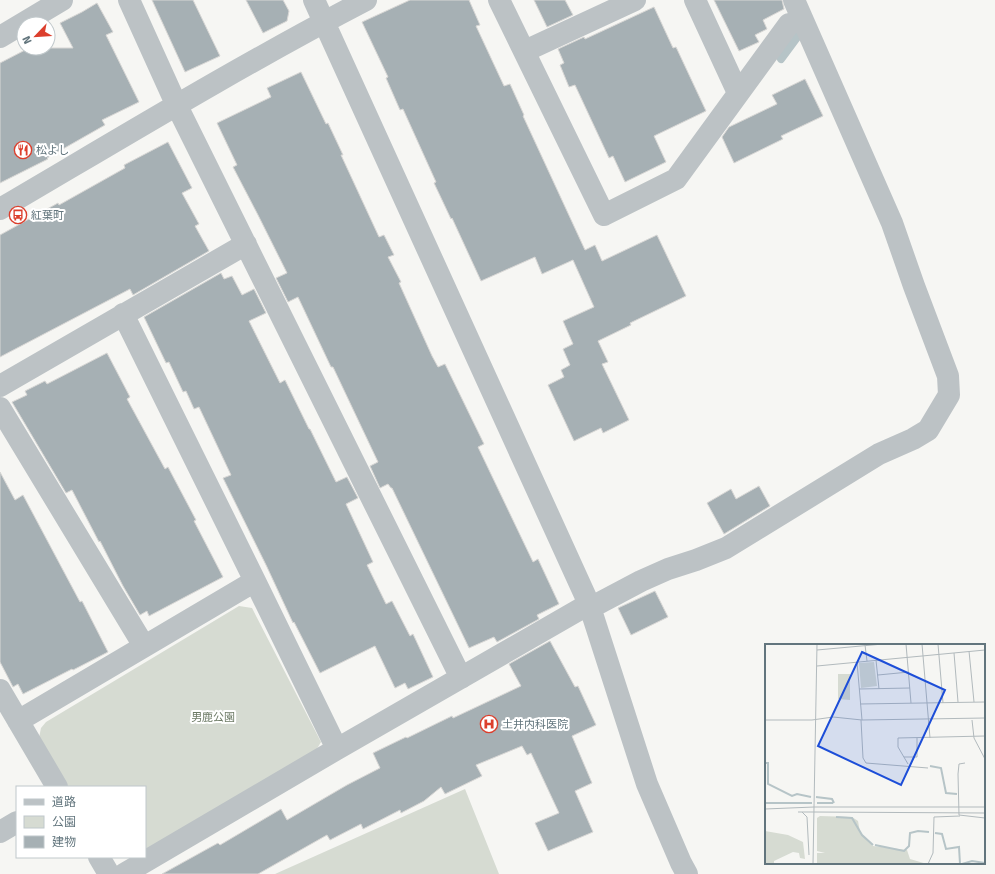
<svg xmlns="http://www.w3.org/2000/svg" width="995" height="874" font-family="'Fira Sans','Noto Sans JP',sans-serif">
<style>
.green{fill:#d6dbd2}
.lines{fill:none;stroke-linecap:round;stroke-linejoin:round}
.stream{stroke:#b6c4c7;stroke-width:8}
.building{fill:#a6b0b4;stroke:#d8d7d5}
.street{stroke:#bcc2c5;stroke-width:22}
.labels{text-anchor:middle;stroke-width:4;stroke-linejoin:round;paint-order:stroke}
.poi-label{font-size:11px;fill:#62757d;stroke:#fff;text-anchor:start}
.park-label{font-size:11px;fill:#6c7a65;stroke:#fff}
.inset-river{fill:none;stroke:#b6c4c7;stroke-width:2}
.inset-road{fill:none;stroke:#b2babd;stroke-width:1}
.view{fill:#1d4ed8;fill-opacity:0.15;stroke:#1d4ed8;stroke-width:2}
.inset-edge{fill:none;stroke:#62757d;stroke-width:2}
</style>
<rect width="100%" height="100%" fill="#f6f6f3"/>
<path class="green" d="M 239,606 L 252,608 L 321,742 L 315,752 L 145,850 L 145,787 L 68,787 L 39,738 L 41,728 L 46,722 Z
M 465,789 L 499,874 L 275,874 Z"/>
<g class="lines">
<path class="stream" d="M 781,59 L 801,32 L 799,28"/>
</g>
<path class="building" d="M 152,0 L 193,0 L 220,56 L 185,72 Z
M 246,0 L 283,0 L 289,11 L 287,21 L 263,33 Z
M 410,0 L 469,0 L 480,25 L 476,26 L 504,86 L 510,84 L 524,115 L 523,116 L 585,250 L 595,245 L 602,261 L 657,235 L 686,296 L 630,323 L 631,325 L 598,341 L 608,362 L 602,364 L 629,420 L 603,433 L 601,428 L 574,441 L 548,385 L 564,377 L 561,370 L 570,365 L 563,349 L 573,344 L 563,321 L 594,307 L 573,260 L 542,274 L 535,257 L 481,281 L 452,218 L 451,219 L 434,183 L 436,182 L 403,109 L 400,110 L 386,78 L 388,77 L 362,22 Z
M 534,0 L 565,0 L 573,15 L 547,27 Z
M 714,0 L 782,0 L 784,9 L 763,20 L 767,29 L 755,35 L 759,42 L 739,51 Z
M 97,3 L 113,32 L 106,35 L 139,102 L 102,120 L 105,125 L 47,158 L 48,159 L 0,183 L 0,63 L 29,48 L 73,48 L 60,23 L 82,12 Z
M 654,7 L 673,48 L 676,47 L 706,111 L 654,136 L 666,162 L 625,182 L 613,156 L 609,158 L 575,85 L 569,87 L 560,65 L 564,63 L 558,49 L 584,37 L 585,39 Z
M 301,72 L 326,124 L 328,123 L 343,155 L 341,155 L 379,237 L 384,235 L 394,255 L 388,257 L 401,282 L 399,283 L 432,356 L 438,367 L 445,364 L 484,444 L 478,447 L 533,562 L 538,559 L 559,604 L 537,615 L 539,619 L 497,642 L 494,637 L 469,648 L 392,488 L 391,488 L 388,484 L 380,488 L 370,466 L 378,462 L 333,367 L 331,367 L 298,297 L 288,302 L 276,278 L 287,273 L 258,215 L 233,167 L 237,165 L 217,123 L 271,97 L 267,88 Z
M 805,79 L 823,116 L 781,136 L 783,139 L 734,163 L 722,137 L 729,127 L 777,104 L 772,95 Z
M 168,142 L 192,188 L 182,193 L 199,224 L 195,226 L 209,251 L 133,295 L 130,289 L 0,357 L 0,235 L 58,203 L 59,205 L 125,168 L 124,165 Z
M 221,273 L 224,279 L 232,276 L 242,295 L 254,289 L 266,313 L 249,321 L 280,383 L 285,380 L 309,429 L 310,429 L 336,482 L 347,477 L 358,498 L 346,504 L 373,562 L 367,565 L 386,604 L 392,601 L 410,636 L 413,634 L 433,677 L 408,689 L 405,683 L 395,688 L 375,646 L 320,673 L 294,622 L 293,623 L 267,567 L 223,478 L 231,475 L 199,407 L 194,409 L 186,391 L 183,392 L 169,362 L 166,363 L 144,317 Z
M 107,353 L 130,397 L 127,399 L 165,469 L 168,467 L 196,520 L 194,521 L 223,577 L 149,616 L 147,611 L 140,615 L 123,586 L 100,541 L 99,542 L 72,490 L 66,493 L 12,402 L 27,395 L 25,391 L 45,381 L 47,384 Z
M 0,472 L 15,500 L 23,495 L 80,602 L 82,601 L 108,652 L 73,670 L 72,669 L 23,694 L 18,684 L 13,687 L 0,662 Z
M 759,486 L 770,506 L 724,534 L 707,503 L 731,489 L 736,499 Z
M 655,591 L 668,617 L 631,635 L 618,608 Z
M 550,641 L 575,687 L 578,686 L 596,725 L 572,736 L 592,783 L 575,791 L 593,832 L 548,851 L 535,823 L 559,813 L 531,753 L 527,755 L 522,746 L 476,765 L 482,776 L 445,794 L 441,787 L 424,801 L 401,813 L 400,810 L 363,829 L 361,824 L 330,840 L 327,835 L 258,874 L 162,874 L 218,843 L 220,845 L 281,809 L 287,820 L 347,785 L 380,768 L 373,753 L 406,737 L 407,738 L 452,716 L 453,718 L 521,686 L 509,664 Z"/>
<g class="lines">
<path class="street" d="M 129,0 L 177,106 L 461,678
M 314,0 L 589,604 L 647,784 L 681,863 L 687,874
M 499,0 L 604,215 L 676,179 L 789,24
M 695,0 L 738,93
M 0,37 L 62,0
M 525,51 L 635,0
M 0,209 C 121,138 241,65 366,0
M 123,314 L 255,581 L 337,749
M 0,386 L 246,244
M 0,408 L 144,646
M 590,608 L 641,581 L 668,569 L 696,560 L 726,548 L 879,454 L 913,439 L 928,430 L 949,395 L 948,376 L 914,286 L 892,223 L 794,0
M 0,690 L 57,787
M 18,721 L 255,581
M 0,832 L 17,822
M 99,857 L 109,874
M 124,874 L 337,749 L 589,604"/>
</g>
<defs>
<symbol id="restaurant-ring" viewBox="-11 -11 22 22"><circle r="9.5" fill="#fff" stroke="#dc3f2d" stroke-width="1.5"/><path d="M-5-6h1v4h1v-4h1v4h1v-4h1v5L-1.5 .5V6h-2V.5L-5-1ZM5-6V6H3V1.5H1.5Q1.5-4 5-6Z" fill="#dc3f2d"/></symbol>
<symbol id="bus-ring" viewBox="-11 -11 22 22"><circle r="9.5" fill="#fff" stroke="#dc3f2d" stroke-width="1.5"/><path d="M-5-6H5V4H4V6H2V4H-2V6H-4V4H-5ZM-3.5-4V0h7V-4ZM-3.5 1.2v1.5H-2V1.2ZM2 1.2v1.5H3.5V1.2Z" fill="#dc3f2d"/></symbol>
<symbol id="hospital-ring" viewBox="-11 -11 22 22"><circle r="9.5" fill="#fff" stroke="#dc3f2d" stroke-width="1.5"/><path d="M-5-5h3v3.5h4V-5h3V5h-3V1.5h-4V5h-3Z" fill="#dc3f2d"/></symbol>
</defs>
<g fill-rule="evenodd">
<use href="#restaurant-ring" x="13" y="140" width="20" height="20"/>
<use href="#bus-ring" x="8" y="205" width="20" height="20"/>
<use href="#hospital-ring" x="479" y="714" width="20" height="20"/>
</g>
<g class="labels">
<g class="poi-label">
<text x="36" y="154">松よし</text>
<text x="31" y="219">紅葉町</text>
<text x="502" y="728">土井内科医院</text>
</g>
<g class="park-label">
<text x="213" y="721">男鹿公園</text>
</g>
</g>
<g transform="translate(765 644)">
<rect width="220" height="220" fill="#f6f6f3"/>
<path d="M 109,18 L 112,42 L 96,44 L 94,19 ZM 73,30 L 85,30 L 85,56 L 73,55 ZM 55,172 L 87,173 L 93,177 L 95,188 L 108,202 L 142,206 L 145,215 L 162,220 L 52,220 L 52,209 L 60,209 L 52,207 L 52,174 ZM 0,187 L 23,191 L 38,198 L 40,215 L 35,214 L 34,209 L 28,208 L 9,217 L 9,220 L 0,220 Z" fill="#d6dbd2"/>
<path class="inset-river" d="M 0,119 L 3,119 L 3,140 L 27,152 L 32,150 L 46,153M 165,122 L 176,124 L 181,149 L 192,150M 51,153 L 67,155 L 69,159M 0,159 L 47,159M 52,159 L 68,159M 71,173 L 87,174 L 97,191 L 108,201M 170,189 L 177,190 L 181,205 L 194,203 L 195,220M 110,201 L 139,207 L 144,202 L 145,189 L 153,187 L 164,188M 197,220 L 207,217 L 220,219"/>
<path class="inset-road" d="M 52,0 L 49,163 L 220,163M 141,0 L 146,59M 157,0 L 165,94M 173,0 L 178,59M 100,1 L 102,17M 52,6 L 118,0M 204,7 L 209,58M 189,9 L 193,58M 111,16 L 114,45M 92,18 L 97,76M 52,22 L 220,6M 113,31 L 144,28M 94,45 L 145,44M 95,60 L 220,58M 0,76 L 47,76 L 68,73 L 97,76 L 220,74M 96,76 L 98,114 L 101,119 L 163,124M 207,76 L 209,94 L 220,115M 139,113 L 152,113 L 152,94M 200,119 L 194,120 L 193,130 L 194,171 L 220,174M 143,120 L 133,103 L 133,94 L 220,92M 0,165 L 49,163 L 48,220M 33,168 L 49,168M 37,168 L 42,173 L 44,211M 49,168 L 220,169M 163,220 L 168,209 L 169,173 L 195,172"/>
<path class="view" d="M 97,8 L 180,46 L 136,141 L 53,102 Z"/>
<rect width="220" height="220" class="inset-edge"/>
</g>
<rect x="16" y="786" width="130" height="72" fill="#ffffff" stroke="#c0c8cb"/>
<rect x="24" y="799" width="20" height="6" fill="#bcc2c5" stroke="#c0c8cb"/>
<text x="52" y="806" font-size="12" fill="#62757d">道路</text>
<rect x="24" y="816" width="20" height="12" fill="#d6dbd2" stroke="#c0c8cb"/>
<text x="52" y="826" font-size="12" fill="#62757d">公園</text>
<rect x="24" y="836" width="20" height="12" fill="#a6b0b4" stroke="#c0c8cb"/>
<text x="52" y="846" font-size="12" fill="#62757d">建物</text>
<g transform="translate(36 36) rotate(245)"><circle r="19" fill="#ffffff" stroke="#c0c8cb"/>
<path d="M0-3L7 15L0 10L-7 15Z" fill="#dc3f2d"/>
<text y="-6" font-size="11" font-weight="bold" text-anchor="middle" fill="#62757d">N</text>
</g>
</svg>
